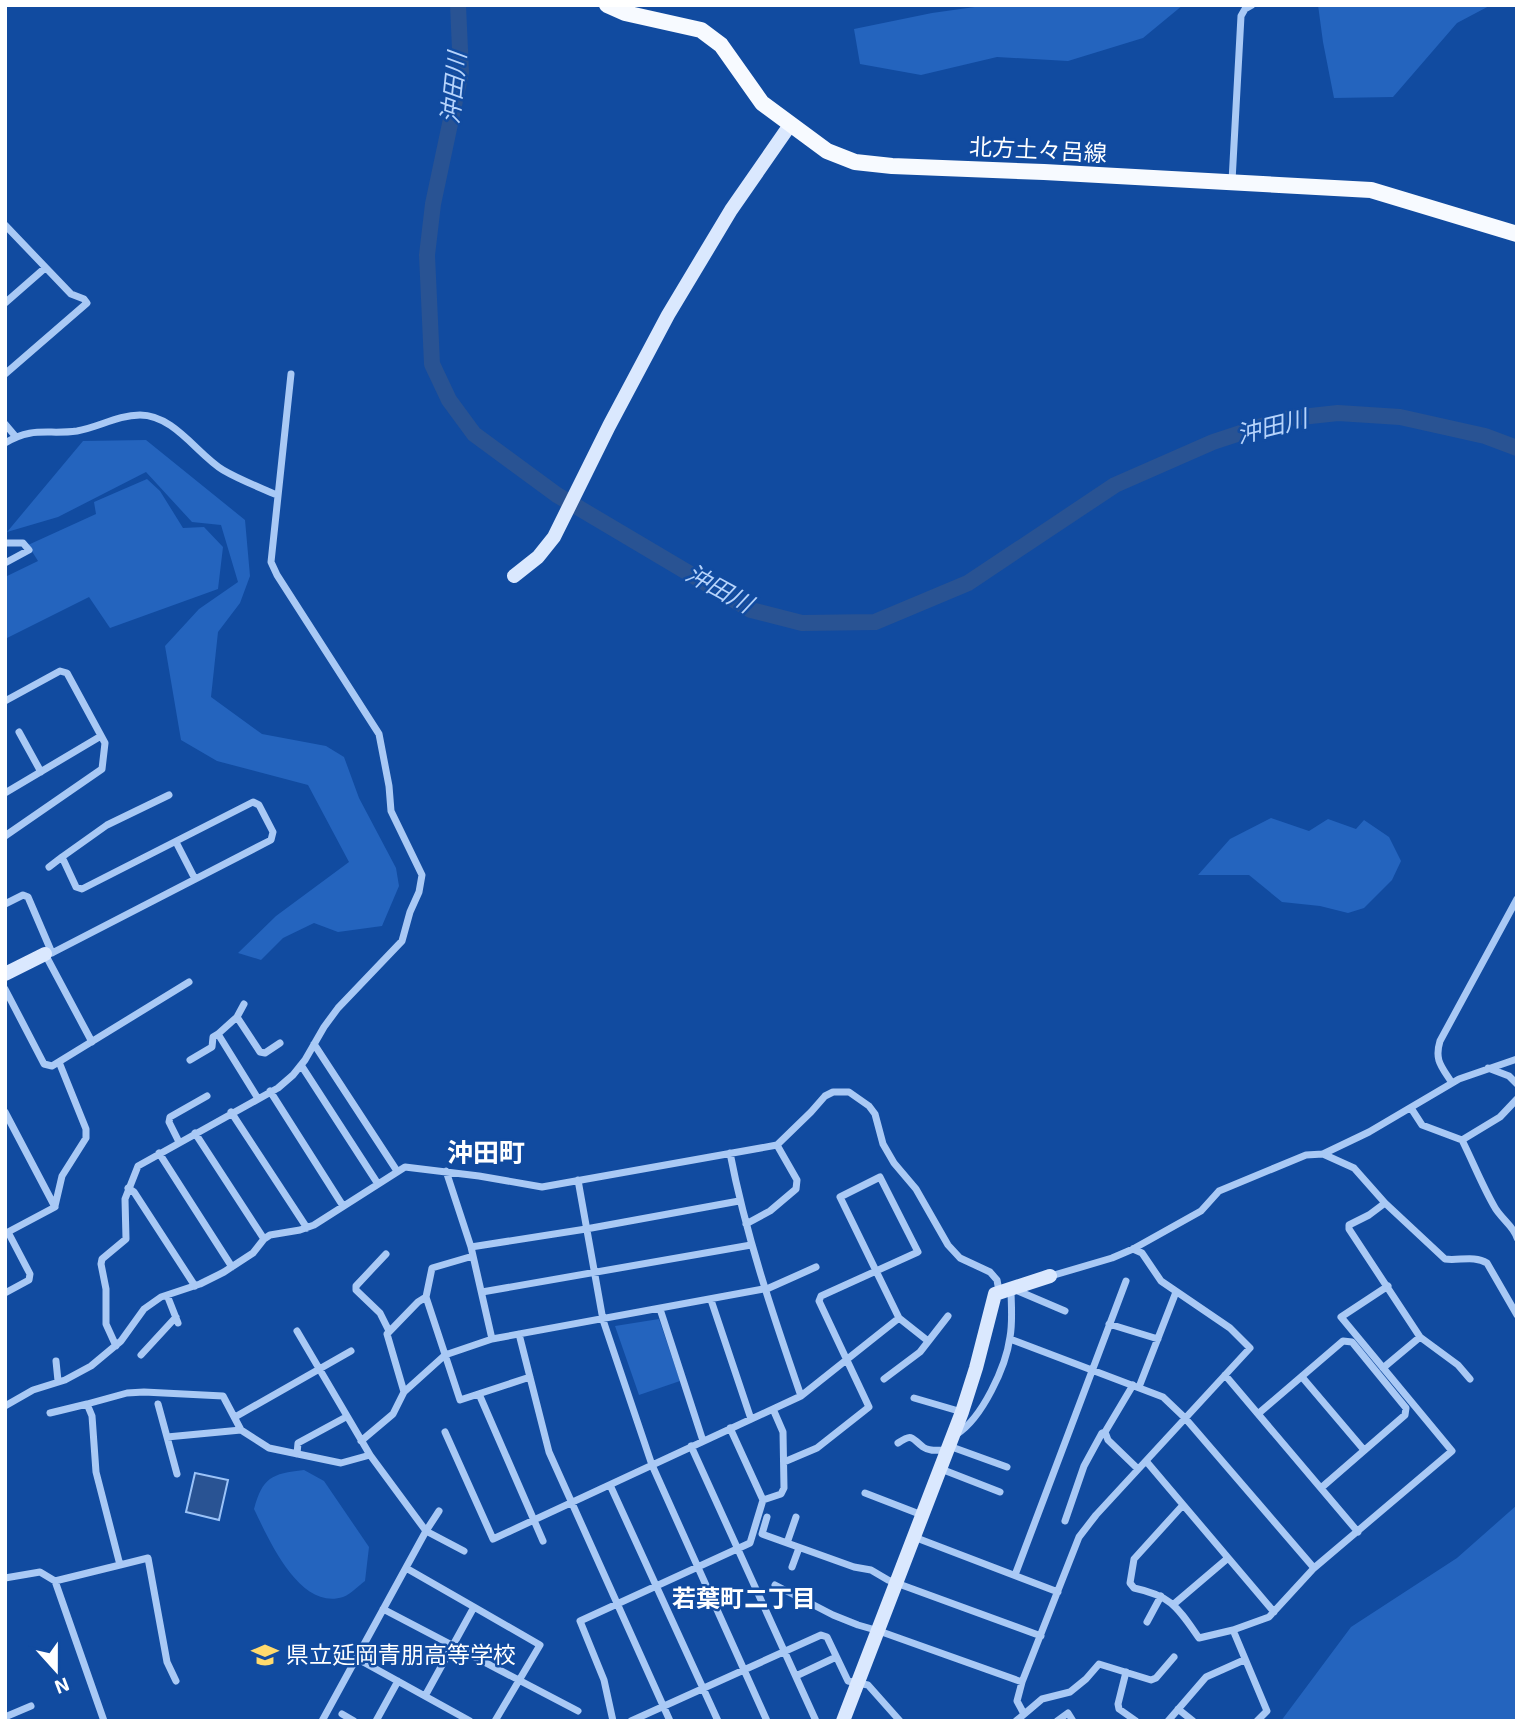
<svg xmlns="http://www.w3.org/2000/svg" width="1522" height="1726" font-family="'Exo 2','Noto Sans JP',sans-serif">
<style>
.green{fill:#2464be}
.water{fill:#295393;stroke:#9bc3f8;stroke-width:2}
.lines{fill:none;stroke-linecap:round;stroke-linejoin:round}
.river{stroke:#295393;stroke-width:16}
.street{stroke:#a9c9f5;stroke-width:7}
.secondary{stroke:#dae8fe;stroke-width:14}
.primary{stroke:#f7faff;stroke-width:16}
.labels{text-anchor:middle;stroke-width:5;stroke-linejoin:round;paint-order:stroke}
.street-label{font-size:23px;fill:#fff;stroke:#114ba0}
.poi-label{font-size:23px;fill:#fff;stroke:#114ba0;text-anchor:start}
.water-label{font-size:24px;font-style:italic;fill:#b6d3fb;stroke:#114ba0}
.neighbourhood-label{font-size:24px;font-weight:bold;fill:#fff;stroke:#114ba0}
.quarter-label{font-size:26px;font-weight:bold;fill:#fff;stroke:#114ba0}
</style>
<rect width="100%" height="100%" fill="#114ba0"/>
<path class="green" d="M 989,5 L 1183,5 L 1143,38 L 1068,61 L 997,57 L 921,75 L 860,64 L 854,29 L 932,13 Z
M 1318,5 L 1491,5 L 1457,23 L 1393,97 L 1334,98 L 1323,42 Z
M 146,440 L 245,520 L 250,576 L 240,603 L 218,632 L 211,697 L 262,734 L 326,746 L 344,757 L 359,798 L 396,868 L 399,886 L 382,926 L 338,932 L 314,923 L 283,938 L 261,960 L 238,953 L 276,916 L 349,862 L 308,785 L 217,761 L 181,740 L 165,646 L 199,609 L 238,582 L 221,525 L 192,522 L 146,472 L 58,517 L 7,532 L 83,441 Z
M 147,479 L 160,491 L 183,528 L 204,527 L 223,547 L 218,589 L 110,628 L 89,597 L 5,639 L 5,577 L 38,561 L 28,545 L 96,514 L 94,502 Z
M 1271,818 L 1309,831 L 1328,819 L 1356,829 L 1364,820 L 1389,837 L 1401,861 L 1392,880 L 1364,908 L 1348,913 L 1320,906 L 1282,902 L 1249,875 L 1198,875 L 1230,839 Z
M 659,1319 L 680,1381 L 639,1395 L 615,1326 Z
M 304,1470 L 324,1481 L 369,1547 L 365,1581 C 358,1586 351,1594 343,1597 C 300,1611 269,1540 254,1509 C 263,1477 271,1474 304,1470 Z
M 1517,1505 L 1517,1721 L 1281,1721 L 1351,1627 L 1457,1558 Z"/>
<path class="water" d="M 195,1473 L 228,1480 L 219,1520 L 186,1512 Z"/>
<g class="lines">
<path class="river" d="M 458,5 L 461,72 L 433,204 L 427,255 L 432,364 L 449,400 L 474,434 L 557,495 L 751,610 L 802,623 L 875,622 L 968,583 L 1115,485 L 1213,442 L 1283,419 L 1338,413 L 1400,417 L 1485,436 L 1517,448"/>
<path class="street" d="M 1232,181 L 1241,16 L 1245,9 L 1252,5
M 5,225 L 71,294 L 84,299 L 87,303 L 5,374
M 5,303 L 45,268
M 5,424 L 16,437
M 5,443 C 33,426 48,435 77,431 C 99,427 118,415 140,415 C 174,415 197,454 223,470 C 240,480 259,487 277,495
M 5,543 L 23,543 L 29,550 L 5,563
M 5,701 L 60,671 L 67,673 L 105,743 L 102,769 L 5,836
M 19,732 L 41,772
M 5,793 L 101,736
M 176,842 L 195,879
M 49,867 L 62,857
M 5,904 L 23,895 L 28,897 L 52,953
M 5,989 L 44,1064 L 52,1066 L 189,982
M 237,1017 L 244,1004
M 92,1042 L 45,954 L 52,953 L 271,840 L 273,832 L 259,805 L 253,802 L 82,889 L 76,887 L 62,857 L 107,825 L 169,795
M 314,1044 L 397,1171
M 190,1060 L 212,1047 L 213,1037 L 218,1034
M 301,1065 L 378,1184
M 1488,1068 L 1509,1076 L 1517,1084
M 1452,1083 C 1442,1067 1434,1061 1440,1041 L 1517,899
M 270,1091 L 343,1206
M 257,1097 L 218,1034 L 237,1017 L 260,1052 L 265,1053 L 280,1043
M 1411,1108 L 1422,1125 L 1462,1140 C 1473,1162 1482,1185 1494,1206 C 1500,1218 1514,1226 1517,1238
M 5,1112 L 55,1207 L 8,1232 L 30,1274 L 29,1280 L 5,1293
M 231,1112 L 307,1228
M 195,1133 L 264,1239
M 1462,1140 L 1500,1117 L 1517,1099
M 179,1142 L 169,1122 L 170,1117 L 207,1096
M 159,1153 L 232,1267
M 730,1153 C 746,1236 773,1315 801,1396
M 1323,1154 L 1354,1168 L 1385,1203 L 1445,1259 C 1459,1261 1474,1255 1487,1263 L 1517,1315
M 446,1171 L 471,1247 L 492,1339
M 578,1180 L 603,1320 L 652,1465 L 767,1721
M 128,1188 L 134,1192 L 195,1286
M 1385,1203 L 1369,1215 L 1349,1225 L 1349,1229 L 1420,1337
M 55,1206 L 62,1176 L 86,1138 L 86,1129 L 59,1062
M 746,1224 L 770,1211 L 796,1189 L 797,1180 L 777,1145
M 471,1247 L 586,1229 L 739,1201
M 386,1254 L 356,1286 L 356,1290 L 380,1313 L 389,1331
M 1051,1276 L 1112,1258 L 1133,1249 L 1201,1211 L 1219,1191 L 1306,1155 L 1323,1154 L 1369,1132 L 1459,1079 L 1517,1059
M 1011,1288 L 1065,1311
M 482,1292 L 751,1245
M 167,1295 L 178,1323
M 426,1297 L 460,1400 L 530,1377
M 711,1300 L 751,1419
M 660,1309 L 703,1441
M 899,1318 L 928,1341
M 1109,1324 L 1158,1339
M 297,1331 L 370,1455
M 519,1334 L 549,1452 L 670,1721
M 1010,1339 L 1163,1397 L 1185,1418 L 1314,1568
M 116,1346 L 106,1324 L 106,1289 L 101,1264 L 102,1259 L 126,1239 L 125,1199 L 138,1166 L 278,1088 L 293,1075 L 305,1060 L 324,1027 L 338,1008 L 402,941 L 410,912 L 419,892 L 422,875 L 391,811 L 389,786 L 379,734 L 277,575 L 271,562 L 291,374
M 141,1355 L 176,1317
M 56,1361 L 58,1381
M 1383,1368 L 1420,1337 L 1458,1365 L 1470,1379
M 1225,1375 L 1358,1532
M 1302,1377 L 1364,1450
M 884,1379 L 920,1352 L 948,1316
M 1133,1385 L 1105,1432 L 1108,1440 L 1138,1469
M 1139,1387 L 1176,1292
M 404,1392 L 387,1334 L 418,1302 L 426,1297 L 432,1268 L 473,1256
M 479,1394 L 543,1541
M 914,1398 L 962,1412
M 158,1404 L 167,1437 L 241,1430
M 5,1406 L 33,1390 L 65,1380 L 91,1366 L 121,1341 L 144,1309 L 161,1297 L 200,1284 L 224,1272 L 253,1253 L 264,1239 L 270,1235 L 300,1230 L 314,1225 L 405,1167 L 479,1176 L 542,1187 L 777,1145 L 811,1112 L 825,1096 L 833,1092 L 849,1092 L 869,1106 L 875,1114 L 883,1144 L 894,1163 L 916,1189 L 948,1245 L 960,1258 L 990,1272 L 997,1280 L 999,1291
M 50,1413 L 87,1404
M 1259,1413 L 1343,1341 L 1352,1342 L 1406,1408 L 1405,1415 L 1321,1488
M 235,1417 L 351,1351
M 730,1428 L 763,1500
M 445,1432 L 493,1539 L 801,1396 L 899,1318 L 840,1197 L 880,1177 L 918,1252 L 821,1296 L 819,1301 L 869,1407 L 817,1448 L 784,1462
M 957,1434 C 982,1418 1006,1367 1010,1337 C 1013,1321 1011,1304 1011,1288
M 167,1437 L 177,1474
M 361,1441 L 393,1414 L 404,1392 L 445,1355 L 492,1339 L 769,1288 L 816,1267
M 898,1443 C 913,1433 911,1438 923,1447 C 930,1452 939,1450 947,1450
M 691,1446 L 816,1721
M 949,1446 L 1007,1467
M 297,1454 L 298,1443 L 346,1417
M 1146,1461 L 1274,1612
M 941,1469 L 1000,1492
M 610,1485 L 718,1721
M 865,1493 L 922,1515
M 1183,1505 L 1134,1559 L 1130,1583 L 1134,1588 C 1172,1596 1178,1608 1199,1638 L 1233,1630 L 1269,1617 L 1314,1568 L 1452,1451 L 1341,1317 L 1388,1286
M 439,1511 L 426,1531 L 464,1551
M 767,1517 L 762,1534 L 854,1567 L 871,1570 L 888,1580 L 1041,1636
M 1065,1521 L 1084,1466 L 1102,1433 L 1105,1432
M 914,1537 L 1058,1592
M 787,1543 L 796,1517
M 120,1565 L 148,1558 L 167,1662 L 176,1681
M 792,1567 L 799,1548
M 406,1568 L 474,1607
M 1015,1575 L 1126,1281
M 5,1578 L 40,1572 L 55,1581 L 104,1721
M 55,1581 L 120,1565 L 96,1472 L 92,1416 L 87,1404 L 127,1393 L 144,1392 L 223,1396 L 241,1430 L 269,1448 L 341,1463 L 370,1455 L 426,1531 L 322,1721
M 775,1585 L 833,1615 L 858,1625 L 879,1631 L 1022,1682
M 1174,1604 L 1228,1558
M 383,1609 L 578,1711
M 1147,1622 L 1161,1596
M 1233,1630 L 1267,1711 L 1257,1721
M 356,1658 L 470,1721
M 1126,1672 L 1118,1704 L 1119,1709 L 1136,1721
M 796,1676 L 832,1659
M 425,1696 L 474,1607 L 540,1645 L 495,1721
M 1178,1709 L 1193,1721
M 342,1714 L 354,1721
M 1024,1714 L 1017,1701 L 1022,1682 L 1079,1537 L 1096,1515 L 1250,1348 L 1230,1328 L 1161,1281 L 1142,1253 L 1133,1249
M 5,1717 L 31,1706
M 376,1721 L 398,1681
M 613,1721 L 604,1680 L 580,1621 L 750,1543 L 763,1500 L 781,1494 L 784,1488 L 783,1432 L 773,1409
M 631,1721 L 821,1635 L 827,1637 L 848,1681 L 868,1685 L 900,1721
M 1016,1721 L 1042,1699 L 1070,1692 L 1086,1679 L 1099,1664 L 1151,1680 L 1156,1678 L 1174,1657
M 1057,1721 L 1068,1713 L 1073,1721
M 1168,1721 L 1206,1677 L 1244,1660"/>
<path class="secondary" d="M 514,576 L 538,557 L 554,537 L 609,426 L 668,315 L 731,210 L 790,125
M 5,974 L 45,954
M 843,1721 L 962,1412 L 976,1368 L 995,1294 L 1050,1276"/>
<path class="primary" d="M 607,5 L 625,13 L 701,30 L 721,45 L 762,103 L 827,151 L 855,162 L 892,166 L 1044,172 L 1371,190 L 1517,234"/>
</g>
<defs>
<symbol id="school-bare" viewBox="-9 -9 18 18"><path d="M0-5L7-2L0 1L-7-2ZM-4 1L0 2.5L4 1V4Q0 6-4 4Z" fill="#ffda6d" stroke="#114ba0" stroke-width="2.5" paint-order="stroke"/></symbol>
</defs>
<g fill-rule="evenodd">
<use href="#school-bare" x="246" y="1636" width="38" height="38"/>
</g>
<g class="labels">
<g class="street-label">
<text transform="translate(1038 150) rotate(3)" y="8">北方土々呂線</text>
</g>
<g class="poi-label">
<text x="286" y="1663">県立延岡青朋高等学校</text>
</g>
<g class="water-label">
<text transform="translate(454 88) rotate(-84)" y="8">沖田川</text>
<text transform="translate(1272 427) rotate(-14)" y="8">沖田川</text>
<text transform="translate(719 589) rotate(29)" y="8">沖田川</text>
</g>
<g class="neighbourhood-label">
<text x="744" y="1607">若葉町二丁目</text>
</g>
<g class="quarter-label">
<text x="486" y="1162">沖田町</text>
</g>
</g>
<rect width="1522" height="1726" fill="none" stroke="#ffffff" stroke-width="14"/>
<g transform="translate(56 1670) rotate(159)" stroke="#114ba0" stroke-width="5" paint-order="stroke">
<path d="M0-5L12 26L0 18L-12 26Z" fill="#ffffff"/>
<text y="-10" font-size="19" font-weight="bold" text-anchor="middle" fill="#ffffff">N</text>
</g>
</svg>
